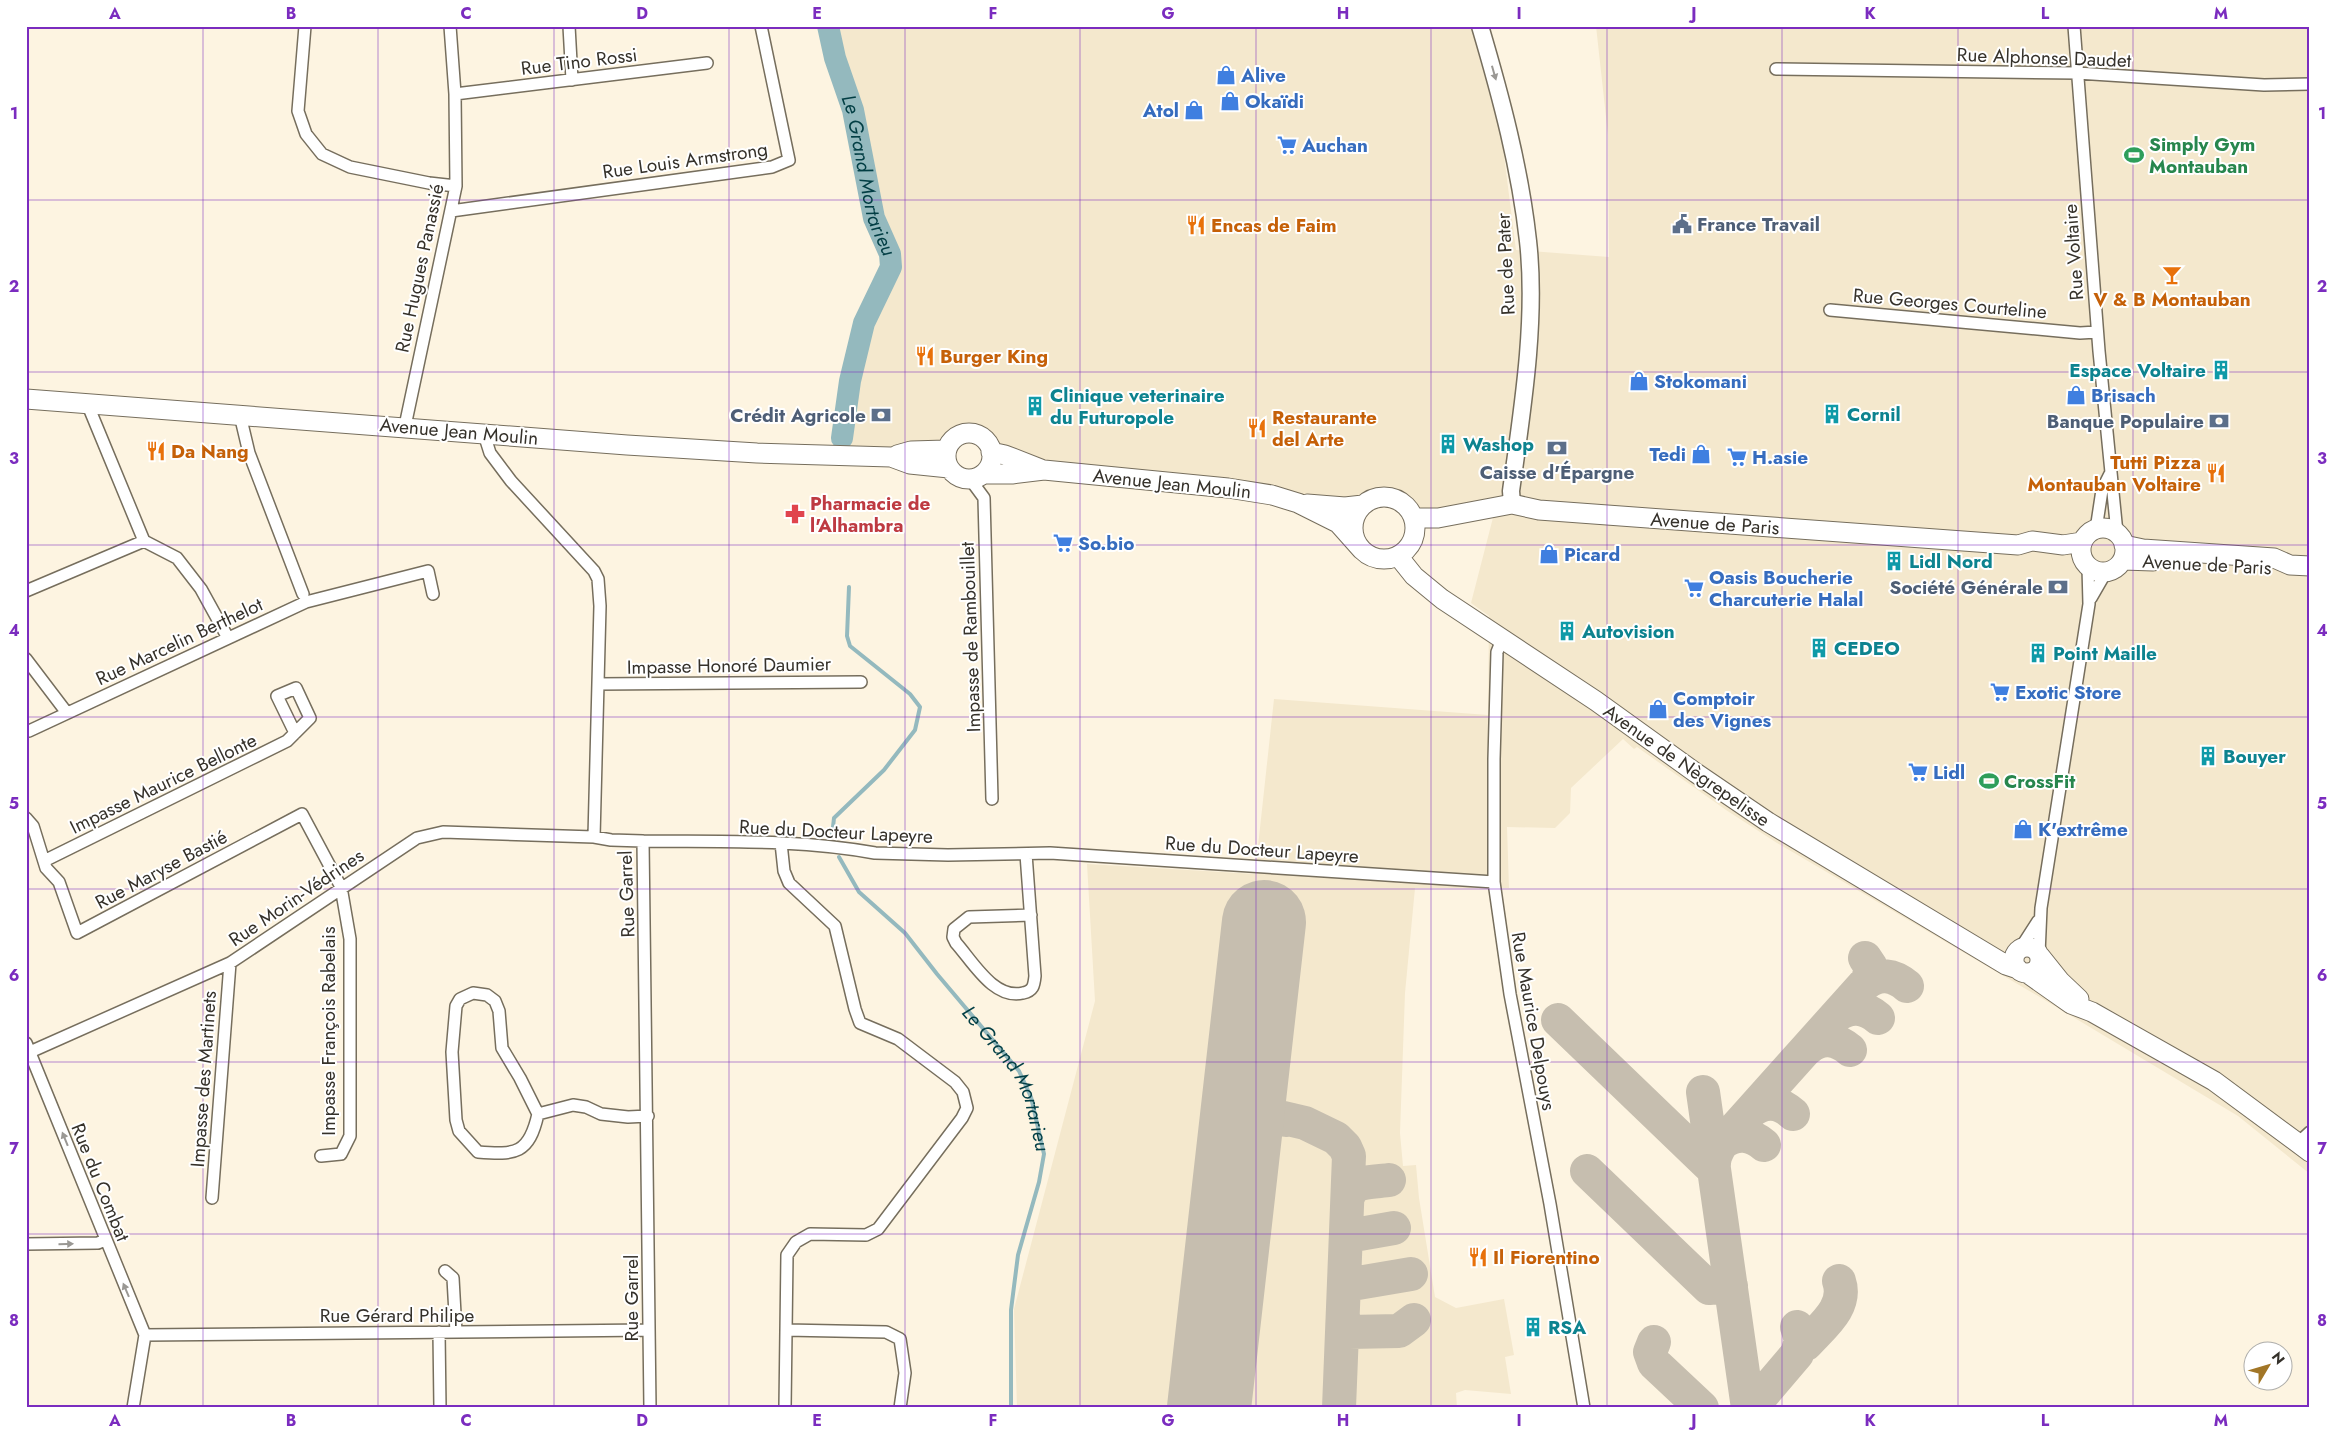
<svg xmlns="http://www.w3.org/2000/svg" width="2336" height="1434" font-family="Jost,sans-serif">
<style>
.built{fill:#f4e8cd}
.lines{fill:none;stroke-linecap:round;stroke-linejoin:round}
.stream{stroke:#94b9be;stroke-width:4}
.river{stroke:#94b9be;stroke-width:22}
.taxiway{stroke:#c6beaf;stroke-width:34}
.runway{stroke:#c6beaf;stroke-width:84}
.street-casing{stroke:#766e5d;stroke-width:14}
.secondary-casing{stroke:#766e5d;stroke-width:19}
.primary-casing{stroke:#766e5d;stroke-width:21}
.street{stroke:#fff;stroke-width:11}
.secondary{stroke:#fff;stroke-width:16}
.primary{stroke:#fff;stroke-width:19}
.oneway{fill:#9a9894}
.grid{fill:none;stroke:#7b2cbf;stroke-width:1;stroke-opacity:0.55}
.labels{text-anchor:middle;stroke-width:4;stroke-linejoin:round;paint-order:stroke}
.street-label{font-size:19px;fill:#35312a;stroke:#fff}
.shop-label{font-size:19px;font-weight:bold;fill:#366cbe;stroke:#fff;text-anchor:start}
.leisure-label{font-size:19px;font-weight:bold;fill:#27864d;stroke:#fff;text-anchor:start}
.service-label{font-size:19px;font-weight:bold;fill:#4e5e75;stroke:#fff;text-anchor:end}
.food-label{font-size:19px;font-weight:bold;fill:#c56008;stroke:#fff;text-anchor:start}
.culture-label{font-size:19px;font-weight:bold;fill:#0d838f;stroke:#fff;text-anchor:start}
.health-label{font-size:19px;font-weight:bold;fill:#be3a42;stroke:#fff;text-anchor:start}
.water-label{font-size:20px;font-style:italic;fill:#023e44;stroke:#fff}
.neatline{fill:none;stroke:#7b2cbf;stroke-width:2}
.grid-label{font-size:16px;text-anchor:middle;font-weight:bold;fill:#7b2cbf}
</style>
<rect width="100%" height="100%" fill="#fdf4e1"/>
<path class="built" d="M 828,26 L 1471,26 L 1502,140 L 1516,250 L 1609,257 L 1608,135 L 1596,26 L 2310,26 L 2310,1174 L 2238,1116 L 2043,999 L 1777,843 L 1726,810 L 1637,747 L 1634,749 L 1623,739 L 1571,788 L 1570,813 L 1555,828 L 1507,827 L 1509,888 L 1415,888 L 1405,993 L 1400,1133 L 1403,1166 L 1416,1165 L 1419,1198 L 1435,1297 L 1456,1308 L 1504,1299 L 1514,1355 L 1505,1357 L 1511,1394 L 1465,1390 L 1456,1393 L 1457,1408 L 1017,1408 L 1014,1309 L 1095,1001 L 1087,864 L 1255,874 L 1274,699 L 1488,715 L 1489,616 L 1471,603 L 1496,506 L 1411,512 L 1398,501 L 1391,498 L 1375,498 L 1363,505 L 1044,470 L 990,446 L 979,435 L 972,433 L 960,434 L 948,445 L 841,455 L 850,381 L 864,323 L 891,267 L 890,254 L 874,218 L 853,110 L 844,88 Z"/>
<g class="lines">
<g class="stream">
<path d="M 832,836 L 834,818 L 884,770 L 915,730 L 920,707 L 910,694 L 850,646 L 847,636 L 849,587"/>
<path id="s1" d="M 839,857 L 859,892 L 905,933 L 937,974 L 1019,1071 L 1031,1097 L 1044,1154 L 1039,1182 L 1018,1255 L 1011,1310 L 1011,1408"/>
</g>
<path class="river" id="s2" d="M 828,26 L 835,58 L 853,110 L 874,218 L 890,254 L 891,267 L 864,323 L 850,381 L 842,438"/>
<path class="taxiway" d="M 1865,984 C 1879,972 1894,975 1907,986
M 1254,1012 L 1249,1076 L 1259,1104 L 1271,1115 L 1305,1123 L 1336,1138 L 1345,1147 L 1349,1156 L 1339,1408
M 1836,1016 C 1850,1005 1865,1007 1878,1018
M 1558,1020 L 1714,1170
M 1808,1048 C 1822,1036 1837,1039 1850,1050
M 1703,1092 L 1748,1408
M 1749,1113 C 1764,1100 1779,1101 1793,1114
M 1722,1143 C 1737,1132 1751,1134 1764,1145
M 1714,1170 C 1713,1159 1716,1152 1722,1143 L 1868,980 L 1871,967 L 1865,958
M 1587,1171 L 1709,1288 L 1731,1286
M 1234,1190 C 1240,1152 1236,1112 1287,1120
M 1349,1195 C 1352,1180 1377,1182 1389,1180
M 1346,1242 L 1354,1235 L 1394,1228
M 1344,1294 L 1345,1289 L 1352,1284 L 1411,1274
M 1342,1341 L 1345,1335 L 1349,1332 L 1399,1331 L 1414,1320
M 1654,1342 L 1650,1352 L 1654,1363 L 1702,1408
M 1806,1344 C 1822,1326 1848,1307 1839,1281
M 1751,1408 L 1797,1354 L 1801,1340 L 1797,1327"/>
<path class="runway" d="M 1209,1408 L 1264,922"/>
<defs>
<path id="street" d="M 305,26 L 298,111 L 306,134 L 322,154 L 350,167 L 429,183 L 456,186
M 569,26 L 572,80
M 2074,26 L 2099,351 L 2117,533
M 1776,69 L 2077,73 L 2264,85 L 2310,84
M 455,94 L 707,63
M 451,211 L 772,167 L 789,160 L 761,26
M 1830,310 L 2080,333 L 2097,332
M 87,403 L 144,541 L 177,558 L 201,589 L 228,638
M 240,415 L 249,453 L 303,594
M 405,426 L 456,186 L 455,94 L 450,26
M 484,434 L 490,453 L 511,481 L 594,571 L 598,579 L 600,606 L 594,837 L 611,840 L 643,841 L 650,1408
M 970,479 L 984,498 L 992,799
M 2093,530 L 2097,523 L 2102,490 L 2110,474
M 26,591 L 144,541
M 2091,598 L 2106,572
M 1503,637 L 1497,652 L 1494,759 L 1494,882 L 1510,994 L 1550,1204 L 1584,1408
M 26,659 L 67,713
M 598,684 L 861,682
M 29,731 L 306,602 L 428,571 L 433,594
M 26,818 L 33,826 L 46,868 L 59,882 L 77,933 L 302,814 L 341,887 L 350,939 L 350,1136 L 341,1154 L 321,1156
M 643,841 C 720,842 799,839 875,853 L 948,855 L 1050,853 L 1494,882
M 781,843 L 784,871 L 789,883 L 835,926 L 855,1009 L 860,1023 L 898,1039 L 955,1082 L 963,1092 L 967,1108 L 962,1118 L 878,1229 L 866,1235 L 810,1234 L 796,1242 L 787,1255 L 785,1408
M 1026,854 L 1035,976 C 1034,986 1033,991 1023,993 C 994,1000 973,962 956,943 L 953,937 L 954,929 L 969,917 L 1031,915
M 44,861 L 287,741 L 310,718 L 296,688 L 277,696 L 295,733
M 2020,949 L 2038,921
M 2039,954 L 2041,908 L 2089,604 L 2088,567
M 473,993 L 487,995 L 495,1001 L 499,1011 L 502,1048 L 520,1078 L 538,1114 C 529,1154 516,1155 478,1152 L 459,1131 L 456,1120 L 452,1052 L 456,1006 L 460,999 Z
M 26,1043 L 145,1335
M 30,1052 L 230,963 L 417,838 L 443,832 L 594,837
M 538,1114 L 573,1105 L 586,1107 L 601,1114 L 628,1117 L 648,1116
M 2298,1143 L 2310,1132
M 212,1198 L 230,963
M 26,1244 L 98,1243 L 105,1240
M 445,1271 L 453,1278 L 456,1332
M 786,1330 L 886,1332 L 900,1339 L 905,1373 L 900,1408
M 439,1332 L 440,1408
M 145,1335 L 649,1330
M 133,1408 L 145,1335"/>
<path id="secondary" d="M 1480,26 C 1501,97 1520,168 1528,241 C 1537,320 1522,412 1511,491 L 1512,504"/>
<path id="primary" d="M 26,399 L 627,445 L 757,453 L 891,457 L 910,464 L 949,468
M946 456a23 23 0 1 1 46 0a23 23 0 1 1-46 0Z
M 991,452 L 1005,455 L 1041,469
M 897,455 L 911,451 L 946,450
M 983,474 L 1012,474 L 1044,470 L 1228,488 L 1272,495 L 1298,503 L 1338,523 L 1362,550
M1353 528a31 31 0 1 1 62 0a31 31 0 1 1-62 0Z
M 1307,504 L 1345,507 L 1363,505
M 1414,518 L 1438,518 L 1512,504 L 1539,510 L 2018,545 L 2032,541 L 2063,545 L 2082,542
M2081 550a22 22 0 1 1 44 0a22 22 0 1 1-44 0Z
M 2124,545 L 2143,549 L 2274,558 L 2290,565 L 2310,566
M 1398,556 L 1414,576 L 1442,599 L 1596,701 L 1696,773 L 1768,822 L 2006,965 L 2018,969
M 2123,560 L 2153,561
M2014 960a13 13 0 1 1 26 0a13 13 0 1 1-26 0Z
M 2040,956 L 2060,981 L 2079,999
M 2027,973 L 2071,1004 L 2092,1012 L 2214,1081 L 2310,1152"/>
</defs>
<use href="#street" class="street-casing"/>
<use href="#secondary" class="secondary-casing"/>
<use href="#primary" class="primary-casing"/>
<use href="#street" class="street"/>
<use href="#secondary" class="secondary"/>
<use href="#primary" class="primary"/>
</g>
<defs><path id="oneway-solid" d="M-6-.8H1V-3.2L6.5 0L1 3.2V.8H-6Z" transform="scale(1.25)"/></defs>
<g class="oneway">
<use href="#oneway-solid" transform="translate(1494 73) rotate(74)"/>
<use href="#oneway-solid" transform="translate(65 1139) rotate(-112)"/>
<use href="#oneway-solid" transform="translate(66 1244) rotate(-1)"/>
<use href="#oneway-solid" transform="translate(126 1290) rotate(-113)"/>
</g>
<path class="grid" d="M 203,26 L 203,1408M 378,26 L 378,1408M 554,26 L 554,1408M 729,26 L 729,1408M 905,26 L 905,1408M 1080,26 L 1080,1408M 1256,26 L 1256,1408M 1431,26 L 1431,1408M 1607,26 L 1607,1408M 1782,26 L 1782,1408M 1958,26 L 1958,1408M 2133,26 L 2133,1408M 26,200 L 2310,200M 26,372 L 2310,372M 26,545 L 2310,545M 26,717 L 2310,717M 26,889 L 2310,889M 26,1062 L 2310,1062M 26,1234 L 2310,1234"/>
<defs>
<symbol id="shop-bare" viewBox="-9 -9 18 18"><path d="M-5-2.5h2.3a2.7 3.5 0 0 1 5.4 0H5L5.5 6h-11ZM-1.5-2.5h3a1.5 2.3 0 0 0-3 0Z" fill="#3f7fe0" stroke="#fff" stroke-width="2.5" paint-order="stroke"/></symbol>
<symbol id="supermarket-bare" viewBox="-9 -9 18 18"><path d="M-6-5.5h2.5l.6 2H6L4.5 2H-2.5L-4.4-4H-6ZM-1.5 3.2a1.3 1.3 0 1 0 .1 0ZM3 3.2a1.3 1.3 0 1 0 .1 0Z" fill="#3f7fe0" stroke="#fff" stroke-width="2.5" paint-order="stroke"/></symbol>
<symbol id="stadium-bare" viewBox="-9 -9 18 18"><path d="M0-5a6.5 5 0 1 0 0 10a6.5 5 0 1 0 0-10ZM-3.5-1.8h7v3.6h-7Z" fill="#2e9e5b" stroke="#fff" stroke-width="2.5" paint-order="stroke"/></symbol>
<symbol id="civic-bare" viewBox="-9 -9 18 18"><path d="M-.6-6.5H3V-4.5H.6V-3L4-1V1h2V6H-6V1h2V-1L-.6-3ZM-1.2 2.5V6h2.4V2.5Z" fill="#5c6f8a" stroke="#fff" stroke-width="2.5" paint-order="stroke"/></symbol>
<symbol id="restaurant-bare" viewBox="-9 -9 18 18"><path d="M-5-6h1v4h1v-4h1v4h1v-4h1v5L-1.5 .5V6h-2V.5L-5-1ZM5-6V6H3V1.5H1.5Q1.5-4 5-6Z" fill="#e8710a" stroke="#fff" stroke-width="2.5" paint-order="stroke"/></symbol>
<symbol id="bar-bare" viewBox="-9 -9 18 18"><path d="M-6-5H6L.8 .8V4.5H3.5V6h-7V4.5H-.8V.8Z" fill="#e8710a" stroke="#fff" stroke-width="2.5" paint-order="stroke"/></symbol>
<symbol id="building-bare" viewBox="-9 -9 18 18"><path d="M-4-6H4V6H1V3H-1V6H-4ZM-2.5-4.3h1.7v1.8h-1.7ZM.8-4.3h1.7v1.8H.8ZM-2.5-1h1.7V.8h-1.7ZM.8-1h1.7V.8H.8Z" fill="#0f9aa8" stroke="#fff" stroke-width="2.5" paint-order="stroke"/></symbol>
<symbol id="bank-bare" viewBox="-9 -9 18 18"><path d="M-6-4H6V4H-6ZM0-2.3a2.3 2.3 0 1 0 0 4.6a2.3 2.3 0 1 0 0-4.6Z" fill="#5c6f8a" stroke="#fff" stroke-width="2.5" paint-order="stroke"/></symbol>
<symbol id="pharmacy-bare" viewBox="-9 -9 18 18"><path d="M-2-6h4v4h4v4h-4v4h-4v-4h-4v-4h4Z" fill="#e0444e" stroke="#fff" stroke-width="2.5" paint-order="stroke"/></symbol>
</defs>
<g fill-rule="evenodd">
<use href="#shop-bare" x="1212" y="61" width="28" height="28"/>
<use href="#shop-bare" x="1216" y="87" width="28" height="28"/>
<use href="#shop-bare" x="1180" y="96" width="28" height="28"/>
<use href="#supermarket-bare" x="1273" y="131" width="28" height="28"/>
<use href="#stadium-bare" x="2120" y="141" width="28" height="28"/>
<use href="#civic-bare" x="1668" y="210" width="28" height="28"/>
<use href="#restaurant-bare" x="1182" y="211" width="28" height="28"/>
<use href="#bar-bare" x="2158" y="261" width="28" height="28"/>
<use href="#restaurant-bare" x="911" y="342" width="28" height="28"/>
<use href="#building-bare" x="2207" y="356" width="28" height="28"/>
<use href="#shop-bare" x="1625" y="367" width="28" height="28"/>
<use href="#shop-bare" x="2062" y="381" width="28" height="28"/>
<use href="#building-bare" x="1021" y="392" width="28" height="28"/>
<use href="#building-bare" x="1818" y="400" width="28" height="28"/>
<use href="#bank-bare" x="867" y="401" width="28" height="28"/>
<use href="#bank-bare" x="2205" y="407" width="28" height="28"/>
<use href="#restaurant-bare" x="1243" y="414" width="28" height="28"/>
<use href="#building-bare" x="1434" y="430" width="28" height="28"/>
<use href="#bank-bare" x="1543" y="434" width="28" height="28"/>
<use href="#restaurant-bare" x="142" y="437" width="28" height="28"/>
<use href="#shop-bare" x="1687" y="440" width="28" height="28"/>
<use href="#supermarket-bare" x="1723" y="443" width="28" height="28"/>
<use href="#restaurant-bare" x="2202" y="459" width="28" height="28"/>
<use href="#pharmacy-bare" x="781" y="500" width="28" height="28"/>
<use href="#supermarket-bare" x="1049" y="529" width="28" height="28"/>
<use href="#shop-bare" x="1535" y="540" width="28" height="28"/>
<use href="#building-bare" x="1880" y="547" width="28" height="28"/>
<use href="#bank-bare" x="2044" y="573" width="28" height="28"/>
<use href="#supermarket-bare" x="1680" y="574" width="28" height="28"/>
<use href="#building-bare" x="1553" y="617" width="28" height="28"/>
<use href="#building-bare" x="1805" y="634" width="28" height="28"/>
<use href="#building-bare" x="2024" y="639" width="28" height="28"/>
<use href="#supermarket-bare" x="1986" y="678" width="28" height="28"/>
<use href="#shop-bare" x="1644" y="695" width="28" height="28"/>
<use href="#building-bare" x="2194" y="742" width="28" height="28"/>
<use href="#supermarket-bare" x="1904" y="758" width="28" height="28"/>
<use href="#stadium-bare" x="1975" y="767" width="28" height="28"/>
<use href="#shop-bare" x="2009" y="815" width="28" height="28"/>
<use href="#restaurant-bare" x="1464" y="1243" width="28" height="28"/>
<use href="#building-bare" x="1519" y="1313" width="28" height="28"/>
</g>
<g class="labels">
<g class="street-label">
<text transform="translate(2044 57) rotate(2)" y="7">Rue Alphonse Daudet</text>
<text transform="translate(579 61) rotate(-7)" y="7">Rue Tino Rossi</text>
<text transform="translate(685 160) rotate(-8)" y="7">Rue Louis Armstrong</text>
<text transform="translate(2073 252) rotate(-94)" y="7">Rue Voltaire</text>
<text transform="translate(1505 264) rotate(-93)" y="7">Rue de Pater</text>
<text transform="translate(419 268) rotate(-78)" y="7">Rue Hugues Panassié</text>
<text transform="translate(1950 303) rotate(5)" y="7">Rue Georges Courteline</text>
<text transform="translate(459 431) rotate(5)" y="7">Avenue Jean Moulin</text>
<text transform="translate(1172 483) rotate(6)" y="7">Avenue Jean Moulin</text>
<text transform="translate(1715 523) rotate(4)" y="7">Avenue de Paris</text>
<text transform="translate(2207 564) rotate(3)" y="7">Avenue de Paris</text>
<text transform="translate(970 637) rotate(-92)" y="7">Impasse de Rambouillet</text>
<text transform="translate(179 641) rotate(-25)" y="7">Rue Marcelin Berthelot</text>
<text transform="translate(729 665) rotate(-1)" y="7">Impasse Honoré Daumier</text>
<text transform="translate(1687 765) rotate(35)" y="7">Avenue de Nègrepelisse</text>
<text transform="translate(163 783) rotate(-26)" y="7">Impasse Maurice Bellonte</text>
<text transform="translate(836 831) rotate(3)" y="7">Rue du Docteur Lapeyre</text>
<text transform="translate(1262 849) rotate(4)" y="7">Rue du Docteur Lapeyre</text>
<text transform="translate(161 869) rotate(-28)" y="7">Rue Maryse Bastié</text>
<text transform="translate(626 894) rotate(-92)" y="7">Rue Garrel</text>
<text transform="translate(296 897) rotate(-34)" y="7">Rue Morin-Védrines</text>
<text transform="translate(1534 1021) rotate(80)" y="7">Rue Maurice Delpouys</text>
<text transform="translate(328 1031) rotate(-90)" y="7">Impasse François Rabelais</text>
<text transform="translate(203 1079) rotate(-86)" y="7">Impasse des Martinets</text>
<text transform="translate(101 1182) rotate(68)" y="7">Rue du Combat</text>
<text transform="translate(631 1298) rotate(-90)" y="7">Rue Garrel</text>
<text x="397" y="1322">Rue Gérard Philipe</text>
</g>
<g class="shop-label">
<text x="1241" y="82">Alive</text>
<text x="1245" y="108">Okaïdi</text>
<text x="1179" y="117" text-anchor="end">Atol</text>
<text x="1302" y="152">Auchan</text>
<text x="1654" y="388">Stokomani</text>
<text x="2091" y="402">Brisach</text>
<text x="1686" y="461" text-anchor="end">Tedi</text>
<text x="1752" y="464">H.asie</text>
<text x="1078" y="550">So.bio</text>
<text x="1564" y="561">Picard</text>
<text x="1709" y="584">Oasis Boucherie<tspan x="1709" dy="22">Charcuterie Halal</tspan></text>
<text x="2015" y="699">Exotic Store</text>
<text x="1673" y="705">Comptoir<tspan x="1673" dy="22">des Vignes</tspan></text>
<text x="1933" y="779">Lidl</text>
<text x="2038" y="836">K'extrême</text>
</g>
<g class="leisure-label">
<text x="2149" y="151">Simply Gym<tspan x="2149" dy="22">Montauban</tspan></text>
<text x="2004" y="788">CrossFit</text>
</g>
<g class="service-label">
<text x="1697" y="231" text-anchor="start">France Travail</text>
<text x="866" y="422">Crédit Agricole</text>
<text x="2204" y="428">Banque Populaire</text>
<text x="1557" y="479" text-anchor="middle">Caisse d'Épargne</text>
<text x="2043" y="594">Société Générale</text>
</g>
<g class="food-label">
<text x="1211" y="232">Encas de Faim</text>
<text x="2172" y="306" text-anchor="middle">V &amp; B Montauban</text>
<text x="940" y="363">Burger King</text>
<text x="1272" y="424">Restaurante<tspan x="1272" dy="22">del Arte</tspan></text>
<text x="171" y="458">Da Nang</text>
<text x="2201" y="469" text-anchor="end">Tutti Pizza<tspan x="2201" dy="22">Montauban Voltaire</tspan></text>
<text x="1493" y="1264">Il Fiorentino</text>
</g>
<g class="culture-label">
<text x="2206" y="377" text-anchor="end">Espace Voltaire</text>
<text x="1050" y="402">Clinique veterinaire<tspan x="1050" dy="22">du Futuropole</tspan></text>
<text x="1847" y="421">Cornil</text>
<text x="1463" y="451">Washop</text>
<text x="1909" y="568">Lidl Nord</text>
<text x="1582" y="638">Autovision</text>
<text x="1834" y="655">CEDEO</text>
<text x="2053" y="660">Point Maille</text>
<text x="2223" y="763">Bouyer</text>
<text x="1548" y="1334">RSA</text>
</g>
<g class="health-label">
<text x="810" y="510">Pharmacie de<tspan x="810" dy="22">l'Alhambra</tspan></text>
</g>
<g class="water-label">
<text dy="7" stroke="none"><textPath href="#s2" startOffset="155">Le Grand Mortarieu</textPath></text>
<text dy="7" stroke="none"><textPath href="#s1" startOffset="282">Le Grand Mortarieu</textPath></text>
</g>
</g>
<rect width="2336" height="1434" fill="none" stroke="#ffffff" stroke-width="55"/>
<g transform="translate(2268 1366) rotate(52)"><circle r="24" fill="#ffffff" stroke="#aeadaa"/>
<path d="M0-4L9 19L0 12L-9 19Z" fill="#a27627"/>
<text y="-8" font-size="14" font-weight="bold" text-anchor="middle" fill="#35312a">N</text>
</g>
<rect x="28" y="28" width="2280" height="1378" class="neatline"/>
<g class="grid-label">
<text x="115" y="19">A</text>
<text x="291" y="19">B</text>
<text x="466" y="19">C</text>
<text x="642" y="19">D</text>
<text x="817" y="19">E</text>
<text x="993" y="19">F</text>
<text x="1168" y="19">G</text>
<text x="1343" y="19">H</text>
<text x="1519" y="19">I</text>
<text x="1694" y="19">J</text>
<text x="1870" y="19">K</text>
<text x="2045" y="19">L</text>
<text x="2221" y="19">M</text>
<text x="14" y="119">1</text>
<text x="2322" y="119">1</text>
<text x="14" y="292">2</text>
<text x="2322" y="292">2</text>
<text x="14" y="464">3</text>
<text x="2322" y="464">3</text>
<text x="14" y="636">4</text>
<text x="2322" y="636">4</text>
<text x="14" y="809">5</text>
<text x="2322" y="809">5</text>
<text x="14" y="981">6</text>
<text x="2322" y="981">6</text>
<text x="14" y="1154">7</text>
<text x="2322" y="1154">7</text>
<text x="14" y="1326">8</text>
<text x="2322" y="1326">8</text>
<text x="115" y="1426">A</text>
<text x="291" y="1426">B</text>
<text x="466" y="1426">C</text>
<text x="642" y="1426">D</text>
<text x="817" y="1426">E</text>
<text x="993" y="1426">F</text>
<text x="1168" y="1426">G</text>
<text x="1343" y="1426">H</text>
<text x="1519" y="1426">I</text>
<text x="1694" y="1426">J</text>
<text x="1870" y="1426">K</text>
<text x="2045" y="1426">L</text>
<text x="2221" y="1426">M</text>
</g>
</svg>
